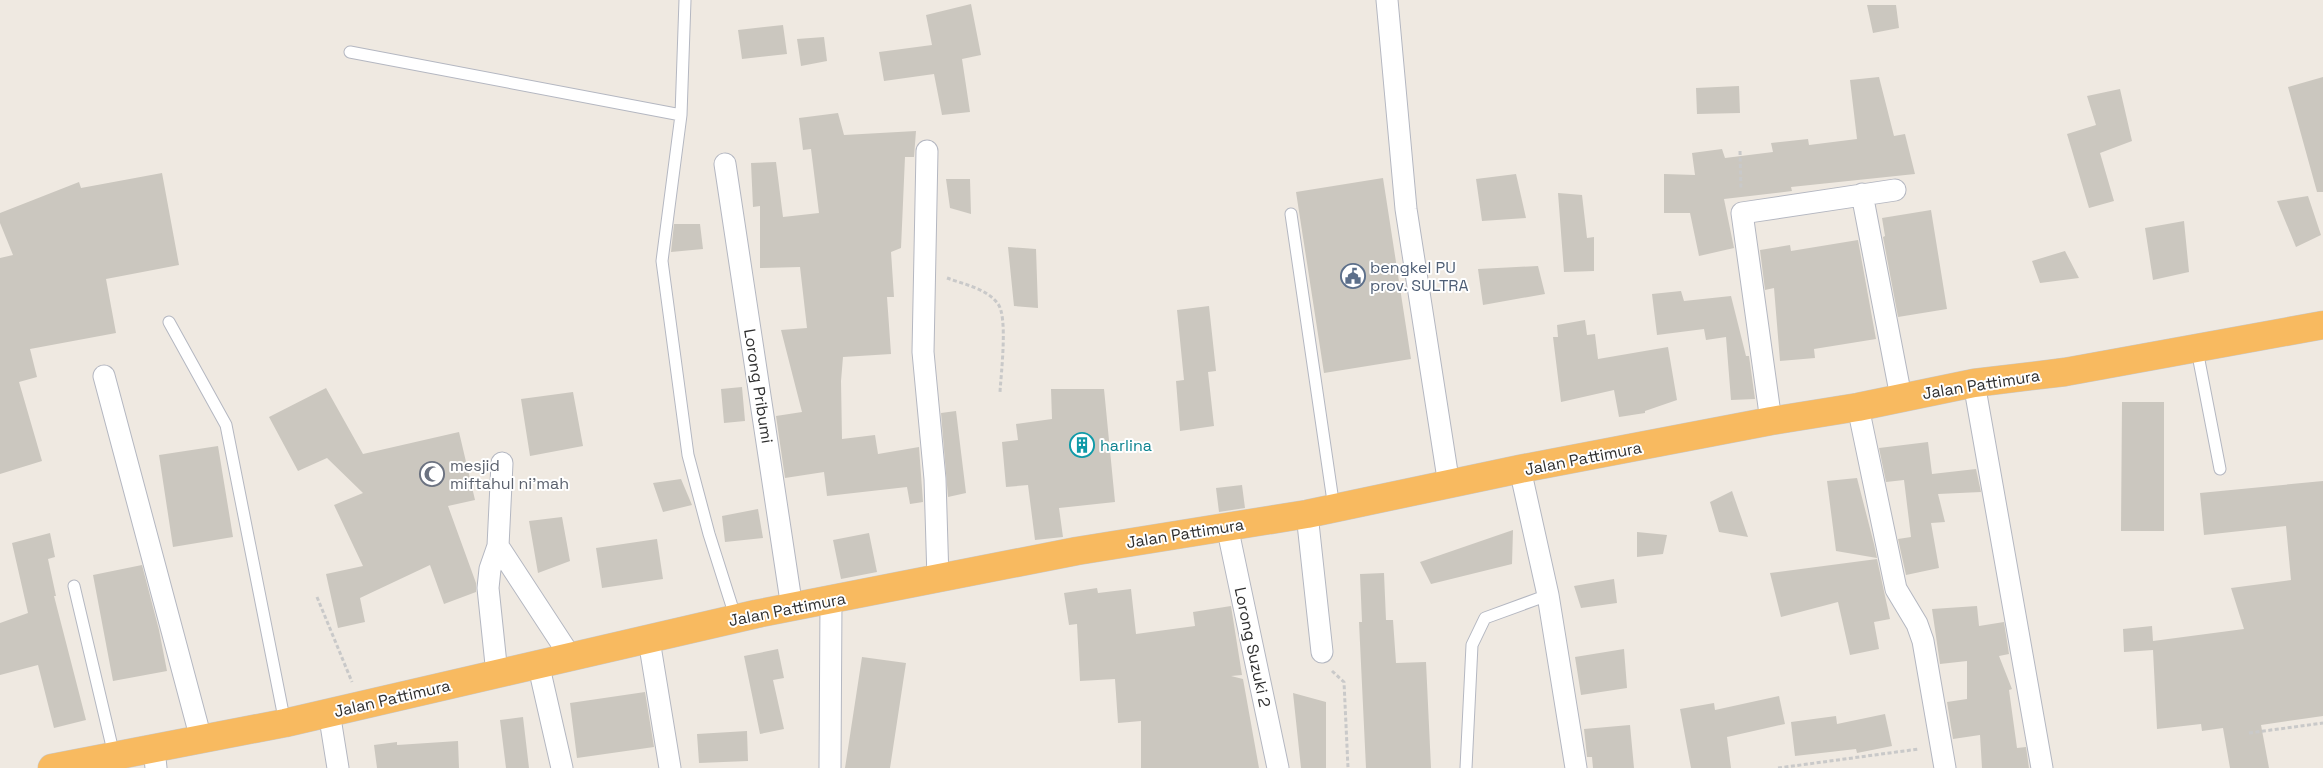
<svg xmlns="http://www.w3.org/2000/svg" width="2323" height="768" font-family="'Space Grotesk',sans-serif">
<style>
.building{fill:#cbc7bf}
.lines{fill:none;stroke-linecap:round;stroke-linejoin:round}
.service-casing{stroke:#b4b7c1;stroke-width:13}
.minor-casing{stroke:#b4b7c1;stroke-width:23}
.trunk-casing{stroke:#c9c9c9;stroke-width:29}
.path{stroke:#c9c9c9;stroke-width:3;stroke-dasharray:4 2.5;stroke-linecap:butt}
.service{stroke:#fff;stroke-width:11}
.minor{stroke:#fff;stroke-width:21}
.trunk{stroke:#f8ba60;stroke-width:28}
.labels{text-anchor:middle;stroke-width:4;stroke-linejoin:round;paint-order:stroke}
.service-label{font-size:16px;fill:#4e5e75;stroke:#fff;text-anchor:start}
.street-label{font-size:16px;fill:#2e2e2e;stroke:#fff}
.culture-label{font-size:16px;fill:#0d838f;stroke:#fff;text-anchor:start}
.worship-label{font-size:16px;fill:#5b616d;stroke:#fff;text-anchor:start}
</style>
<rect width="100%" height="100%" fill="#efe9e1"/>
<path class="building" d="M 971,4 L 981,55 L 962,59 L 970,112 L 942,115 L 934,74 L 884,81 L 879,52 L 932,45 L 926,15 Z
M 1867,5 L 1896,5 L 1899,28 L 1873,33 Z
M 783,25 L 787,54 L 742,59 L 738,30 Z
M 824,37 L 827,61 L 801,66 L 797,39 Z
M 1879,77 L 1894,136 L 1905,134 L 1915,174 L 1791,187 L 1792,191 L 1724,199 L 1734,248 L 1699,256 L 1690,213 L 1664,213 L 1664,174 L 1695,175 L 1692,153 L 1722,149 L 1725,158 L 1773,152 L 1771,143 L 1808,139 L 1809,145 L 1857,139 L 1850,80 Z
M 2323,77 L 2323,192 L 2317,192 L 2288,87 Z
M 1739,86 L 1740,113 L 1697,114 L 1696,88 Z
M 2120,89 L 2132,141 L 2100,153 L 2114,201 L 2089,208 L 2067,134 L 2096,125 L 2087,96 Z
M 838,113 L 844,135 L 916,131 L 914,157 L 905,157 L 901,248 L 891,252 L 894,297 L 887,297 L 891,354 L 843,357 L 841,381 L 842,439 L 875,435 L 878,454 L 919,447 L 923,502 L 910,504 L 907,487 L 827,496 L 824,472 L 785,478 L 776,416 L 802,412 L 781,330 L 807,328 L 800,267 L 760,268 L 760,206 L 753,207 L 751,163 L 776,162 L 783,217 L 819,213 L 811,149 L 803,150 L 799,118 Z
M 162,173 L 179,265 L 106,279 L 116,333 L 30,349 L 37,377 L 19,382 L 42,461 L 0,474 L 0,258 L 13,255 L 0,223 L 0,213 L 79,182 L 81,188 Z
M 1516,174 L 1526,218 L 1482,221 L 1476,179 Z
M 1383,178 L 1411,359 L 1324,373 L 1296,192 Z
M 946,179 L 970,179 L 971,214 L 950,208 Z
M 1558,193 L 1582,195 L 1587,238 L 1594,237 L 1594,271 L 1564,272 Z
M 2308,196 L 2321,235 L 2296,247 L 2277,201 Z
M 1931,210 L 1947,309 L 1898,317 L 1883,237 L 1885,236 L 1882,218 Z
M 2184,221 L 2189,272 L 2153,280 L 2145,228 Z
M 674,224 L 700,224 L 703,249 L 671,252 Z
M 1858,240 L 1876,339 L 1814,349 L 1815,358 L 1780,361 L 1774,288 L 1765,290 L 1760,250 L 1790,245 L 1791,251 Z
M 1008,247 L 1036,249 L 1038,308 L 1014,306 Z
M 2065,251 L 2079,278 L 2040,283 L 2032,261 Z
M 1538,266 L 1545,294 L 1483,305 L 1478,269 Z
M 1681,291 L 1684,301 L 1731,296 L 1746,356 L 1749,356 L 1755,399 L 1731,400 L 1726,337 L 1706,340 L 1704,329 L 1657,335 L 1652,294 Z
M 1209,306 L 1216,371 L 1208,372 L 1214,426 L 1180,431 L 1176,381 L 1184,380 L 1177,310 Z
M 1585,320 L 1587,335 L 1595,334 L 1598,359 L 1668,347 L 1677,400 L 1645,411 L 1645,413 L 1619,417 L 1614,390 L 1561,402 L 1553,337 L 1558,337 L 1557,325 Z
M 742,387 L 745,421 L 724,423 L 721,389 Z
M 326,388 L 363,454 L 459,432 L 475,500 L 448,506 L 476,583 L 476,592 L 444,604 L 430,565 L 360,598 L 365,622 L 338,628 L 326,574 L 363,566 L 334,505 L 363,493 L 327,458 L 298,471 L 269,417 Z
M 1051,389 L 1104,389 L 1115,502 L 1059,508 L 1063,537 L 1035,540 L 1028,485 L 1006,487 L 1002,442 L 1018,440 L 1016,424 L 1052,419 Z
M 573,392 L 583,446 L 530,456 L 521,399 Z
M 2122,402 L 2164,402 L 2164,531 L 2121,531 Z
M 956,411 L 966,493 L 948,497 L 941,413 Z
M 1928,442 L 1932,474 L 1976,469 L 1981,492 L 1938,494 L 1945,522 L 1931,523 L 1939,568 L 1906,575 L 1898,539 L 1911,537 L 1904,480 L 1886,482 L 1879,448 Z
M 218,446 L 233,537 L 173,547 L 159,455 Z
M 1857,478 L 1874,544 L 1877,558 L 1836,551 L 1827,481 Z
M 681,479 L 692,505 L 663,512 L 653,483 Z
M 2323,481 L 2323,716 L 2261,725 L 2269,768 L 2230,768 L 2223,728 L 2202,731 L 2201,724 L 2157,729 L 2153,650 L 2124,652 L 2123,629 L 2152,626 L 2153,641 L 2244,629 L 2231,588 L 2291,580 L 2286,526 L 2204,535 L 2200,493 Z
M 1242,485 L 1245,508 L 1219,512 L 1216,488 Z
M 1732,491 L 1748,537 L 1719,532 L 1710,502 Z
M 758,509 L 763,538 L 725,542 L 722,516 Z
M 562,517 L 570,561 L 538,573 L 529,521 Z
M 1513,530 L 1512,564 L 1431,584 L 1420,562 Z
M 1637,532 L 1667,535 L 1663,554 L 1637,557 Z
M 50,533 L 55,557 L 48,559 L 56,596 L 54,596 L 86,720 L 54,728 L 38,665 L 0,675 L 0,623 L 28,613 L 12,543 Z
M 869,533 L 877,572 L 841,579 L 833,540 Z
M 657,539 L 663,579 L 602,588 L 596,548 Z
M 1877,559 L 1890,619 L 1874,622 L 1879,649 L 1850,655 L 1838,602 L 1781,617 L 1770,573 Z
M 142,565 L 159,630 L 167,671 L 113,681 L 93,575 Z
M 1384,573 L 1386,620 L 1393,620 L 1396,663 L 1426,662 L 1431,768 L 1366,768 L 1359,622 L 1362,622 L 1360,574 Z
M 1614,579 L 1617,603 L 1581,608 L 1574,586 Z
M 1097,588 L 1098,593 L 1131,589 L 1136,634 L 1195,626 L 1193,612 L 1231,606 L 1242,675 L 1231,676 L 1243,679 L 1259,768 L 1141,768 L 1141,721 L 1118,723 L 1115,679 L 1080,681 L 1077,624 L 1069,625 L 1064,593 Z
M 1977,606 L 1979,626 L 2004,622 L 2009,654 L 1999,656 L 2012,689 L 2009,690 L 2017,748 L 2026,747 L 2029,768 L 1982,768 L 1980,735 L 1953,739 L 1947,702 L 1967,699 L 1967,661 L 1940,664 L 1932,609 Z
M 778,649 L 784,678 L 773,680 L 784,729 L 760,734 L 744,656 Z
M 1624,649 L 1627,688 L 1581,695 L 1575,657 Z
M 862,657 L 906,663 L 890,768 L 845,768 Z
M 645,692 L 654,747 L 577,758 L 570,703 Z
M 1293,693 L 1326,702 L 1326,768 L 1301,768 Z
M 1779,696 L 1785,724 L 1727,737 L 1731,768 L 1691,768 L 1680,709 L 1714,703 L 1715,710 Z
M 1885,714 L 1892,746 L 1857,753 L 1856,749 L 1795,756 L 1791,722 L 1836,716 L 1837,724 Z
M 523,717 L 529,768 L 506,768 L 500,720 Z
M 1630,725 L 1634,768 L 1593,768 L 1592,757 L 1587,757 L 1584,729 Z
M 747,731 L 748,761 L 699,763 L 697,734 Z
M 458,741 L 459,768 L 377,768 L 374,745 L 397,742 L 397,745 Z"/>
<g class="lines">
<defs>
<path id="service" d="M 685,0 L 681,115 L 662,261 L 688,455 L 709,534 L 736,619
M 350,52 L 681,115
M 1291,214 L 1334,508
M 169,322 L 226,425 L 285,723
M 2197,350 L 2220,469
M 74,586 L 114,755
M 1466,768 L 1472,645 L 1485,618 L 1548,595"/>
<path id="minor" d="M 1387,0 L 1406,209 L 1449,485
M 927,151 L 923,352 L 935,479 L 938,579
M 725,164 L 792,608
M 1862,194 L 1901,397
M 104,376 L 201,739
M 1974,383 L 2042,768
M 1858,407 L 1896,589 L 1917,624 L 1923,641 L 1945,768
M 1771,421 L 1742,213 L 1895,190
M 502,463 L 498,546 L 570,656
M 1520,469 L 1548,595 L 1576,768
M 1307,514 L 1322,652
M 1227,526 L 1278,768
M 649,640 L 670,768
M 538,663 L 562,768
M 497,674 L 488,588 L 490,569 L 498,546
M 329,712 L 338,768
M 154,749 L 156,768
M 830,768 L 831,600"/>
<path id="trunk" d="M 52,768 L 285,723 L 756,614 L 1077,551 L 1307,514 L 1520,469 L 1771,421 L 1858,407 L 1974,383 L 2065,372 L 2323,325"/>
</defs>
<use href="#service" class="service-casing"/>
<use href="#minor" class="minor-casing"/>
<use href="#trunk" class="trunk-casing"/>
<path class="path" d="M 1740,151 L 1741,190
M 947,278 C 963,284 988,289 998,304 C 1008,317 1001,374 1000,392
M 317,597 L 352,682
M 1332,671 L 1344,682 L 1348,768
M 2249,733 L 2323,723
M 1778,768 L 1919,749"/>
<use href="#service" class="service"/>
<use href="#minor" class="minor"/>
<use href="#trunk" class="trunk"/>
</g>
<defs>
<symbol id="civic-ring" viewBox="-11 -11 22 22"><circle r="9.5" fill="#fff" stroke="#5c6f8a" stroke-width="1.5"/><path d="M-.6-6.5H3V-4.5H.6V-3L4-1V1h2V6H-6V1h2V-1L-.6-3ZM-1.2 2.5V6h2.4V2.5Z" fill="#5c6f8a"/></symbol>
<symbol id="building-ring" viewBox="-11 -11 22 22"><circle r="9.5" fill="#fff" stroke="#0f9aa8" stroke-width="1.5"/><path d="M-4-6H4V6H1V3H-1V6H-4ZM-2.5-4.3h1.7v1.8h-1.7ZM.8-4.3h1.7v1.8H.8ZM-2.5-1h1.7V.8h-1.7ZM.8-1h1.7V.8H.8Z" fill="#0f9aa8"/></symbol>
<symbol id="mosque-ring" viewBox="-11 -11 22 22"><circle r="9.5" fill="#fff" stroke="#6b7280" stroke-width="1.5"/><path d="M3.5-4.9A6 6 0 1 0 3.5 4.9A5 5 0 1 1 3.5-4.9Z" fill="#6b7280"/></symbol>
</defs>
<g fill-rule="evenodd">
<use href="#civic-ring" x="1339" y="262" width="28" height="28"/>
<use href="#building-ring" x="1068" y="431" width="28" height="28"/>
<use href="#mosque-ring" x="418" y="460" width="28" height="28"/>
</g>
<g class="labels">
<g class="service-label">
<text x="1370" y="273">bengkel PU<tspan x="1370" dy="18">prov. SULTRA</tspan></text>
</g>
<g class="street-label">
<text transform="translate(1981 384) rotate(-9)" y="6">Jalan Pattimura</text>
<text transform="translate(759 386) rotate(81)" y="6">Lorong Pribumi</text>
<text transform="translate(1583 458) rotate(-11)" y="6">Jalan Pattimura</text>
<text transform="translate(1185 533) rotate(-9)" y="6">Jalan Pattimura</text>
<text transform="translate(787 609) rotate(-11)" y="6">Jalan Pattimura</text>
<text transform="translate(1253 647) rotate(78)" y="6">Lorong Suzuki 2</text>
<text transform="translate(392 698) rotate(-13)" y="6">Jalan Pattimura</text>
</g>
<g class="culture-label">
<text x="1100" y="451">harlina</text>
</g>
<g class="worship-label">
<text x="450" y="471">mesjid<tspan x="450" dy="18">miftahul ni'mah</tspan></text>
</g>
</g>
</svg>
